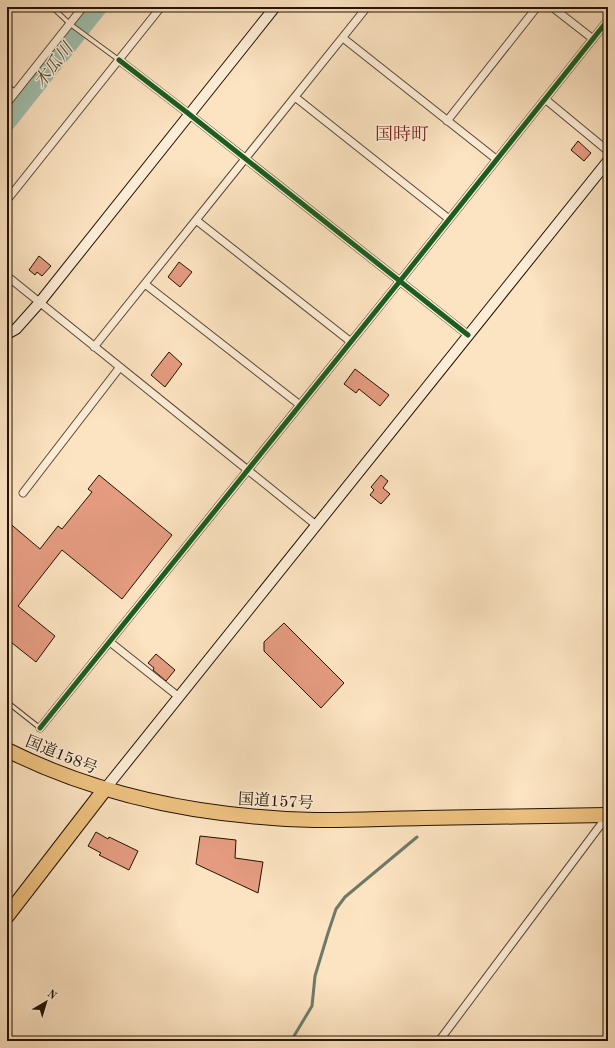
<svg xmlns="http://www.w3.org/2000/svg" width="615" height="1048" font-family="'Old Standard TT','Noto Serif JP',serif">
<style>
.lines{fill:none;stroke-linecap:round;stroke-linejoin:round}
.stream{stroke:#6e7a68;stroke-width:3}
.river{stroke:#a0bfae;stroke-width:17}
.building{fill:#e49b80;stroke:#231200}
.lane-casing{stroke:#594630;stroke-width:5.5}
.street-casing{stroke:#594630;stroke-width:9}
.secondary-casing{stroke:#231200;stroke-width:12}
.highway-casing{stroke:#231200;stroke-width:16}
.lane{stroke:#fdedd7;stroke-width:3.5}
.street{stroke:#fdedd7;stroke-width:7}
.secondary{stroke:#fdedd7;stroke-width:10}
.highway{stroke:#eec280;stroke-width:14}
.cycleway-casing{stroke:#fdedd7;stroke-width:8}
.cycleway{stroke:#1b5e20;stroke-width:5}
.labels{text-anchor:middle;stroke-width:3;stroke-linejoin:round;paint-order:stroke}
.street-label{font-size:16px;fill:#231200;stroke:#fdedd7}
.water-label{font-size:17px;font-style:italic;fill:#4f4f3d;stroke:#fdedd7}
.quarter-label{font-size:18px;fill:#7a1f14;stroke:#fdedd7}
</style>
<rect width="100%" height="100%" fill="#fce3c1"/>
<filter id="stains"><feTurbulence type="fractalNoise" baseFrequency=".005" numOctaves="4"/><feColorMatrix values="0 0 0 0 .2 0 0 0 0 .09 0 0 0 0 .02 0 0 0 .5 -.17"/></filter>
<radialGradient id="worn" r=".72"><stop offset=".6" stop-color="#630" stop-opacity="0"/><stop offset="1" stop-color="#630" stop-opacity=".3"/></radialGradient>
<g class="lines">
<path class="stream" d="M 291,1041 L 312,1006 L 315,976 L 328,933 L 336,909 L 345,897 L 417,837"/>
<path class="river" d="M 7,123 L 99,7"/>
</g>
<path class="building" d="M 578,141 L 591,153 L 584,161 L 571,150 Z
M 39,256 L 51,266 L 42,276 L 37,272 L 35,275 L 29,270 Z
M 179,262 L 192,272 L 180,287 L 168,277 Z
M 169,352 L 182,364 L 165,387 L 151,375 Z
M 355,369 L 389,395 L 380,406 L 359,389 L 356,393 L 344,384 Z
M 99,475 L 172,535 L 122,599 L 62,550 L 18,606 L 55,636 L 36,662 L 7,639 L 7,521 L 40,549 L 58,526 L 62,529 L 92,492 L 88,489 Z
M 381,475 L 388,481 L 383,488 L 390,494 L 381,504 L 370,495 L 374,490 L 371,487 Z
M 284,623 L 344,683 L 321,708 L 264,651 L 264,642 Z
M 156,654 L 175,670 L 166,681 L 153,670 L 154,668 L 148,663 Z
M 96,832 L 108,839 L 109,837 L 138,851 L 129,870 L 99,855 L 101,853 L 88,846 Z
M 200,836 L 236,840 L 235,858 L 263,862 L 258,893 L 196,864 Z"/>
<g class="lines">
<defs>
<path id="lane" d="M 52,7 L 70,24 L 119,60
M 7,702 L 40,728"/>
<path id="street" d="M 552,7 L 593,39
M 343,38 L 496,159
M 119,60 L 189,114 L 468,335
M 7,87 L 14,94
M 295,97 L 449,219
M 545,99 L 608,151
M 7,103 L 83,7
M 447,121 L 537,7
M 7,200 L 161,7
M 196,220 L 351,342
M 7,276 L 316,525
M 145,284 L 300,405
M 94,347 L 367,7
M 23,493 L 120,367
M 110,642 L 179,697
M 40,728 L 400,281 L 608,20
M 439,1041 L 608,815"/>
<path id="secondary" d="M 7,334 L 16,329 L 40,302 L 275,7
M 105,789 L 608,161"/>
<path id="highway" d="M 7,750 C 89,791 182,812 273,818 C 323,822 374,819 424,818 C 485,817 547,816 608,815
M 7,916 L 105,789"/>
</defs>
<use href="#lane" class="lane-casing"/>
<use href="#street" class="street-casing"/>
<use href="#secondary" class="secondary-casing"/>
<use href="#highway" class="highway-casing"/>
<use href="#lane" class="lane"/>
<use href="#street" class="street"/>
<use href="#secondary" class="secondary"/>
<use href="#highway" class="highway"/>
<defs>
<path id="cycleway" d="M 119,60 L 189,114 L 468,335
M 40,728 L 400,281 L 608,20"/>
</defs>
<use href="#cycleway" class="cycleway-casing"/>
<use href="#cycleway" class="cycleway"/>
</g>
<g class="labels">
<g class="street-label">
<text transform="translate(62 754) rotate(22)" y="6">国道158号</text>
<text transform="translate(276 800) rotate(3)" y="6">国道157号</text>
</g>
<g class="water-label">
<text transform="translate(53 65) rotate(-52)" y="6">木瓜川</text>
</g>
<g class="quarter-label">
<text x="402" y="140">国時町</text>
</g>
</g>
<rect width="615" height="1048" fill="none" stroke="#fce3c1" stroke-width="24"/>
<rect x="8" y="8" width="599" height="1032" fill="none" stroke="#231200" stroke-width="2"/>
<rect x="12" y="12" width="591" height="1024" fill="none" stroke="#231200"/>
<g transform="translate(46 1002) rotate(38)" stroke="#fdedd7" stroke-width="3" paint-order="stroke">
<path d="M0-3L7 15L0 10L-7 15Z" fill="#231200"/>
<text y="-6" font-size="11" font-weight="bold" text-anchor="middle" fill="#231200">N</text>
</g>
<rect width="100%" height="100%" filter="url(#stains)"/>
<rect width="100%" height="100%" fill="url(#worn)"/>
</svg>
